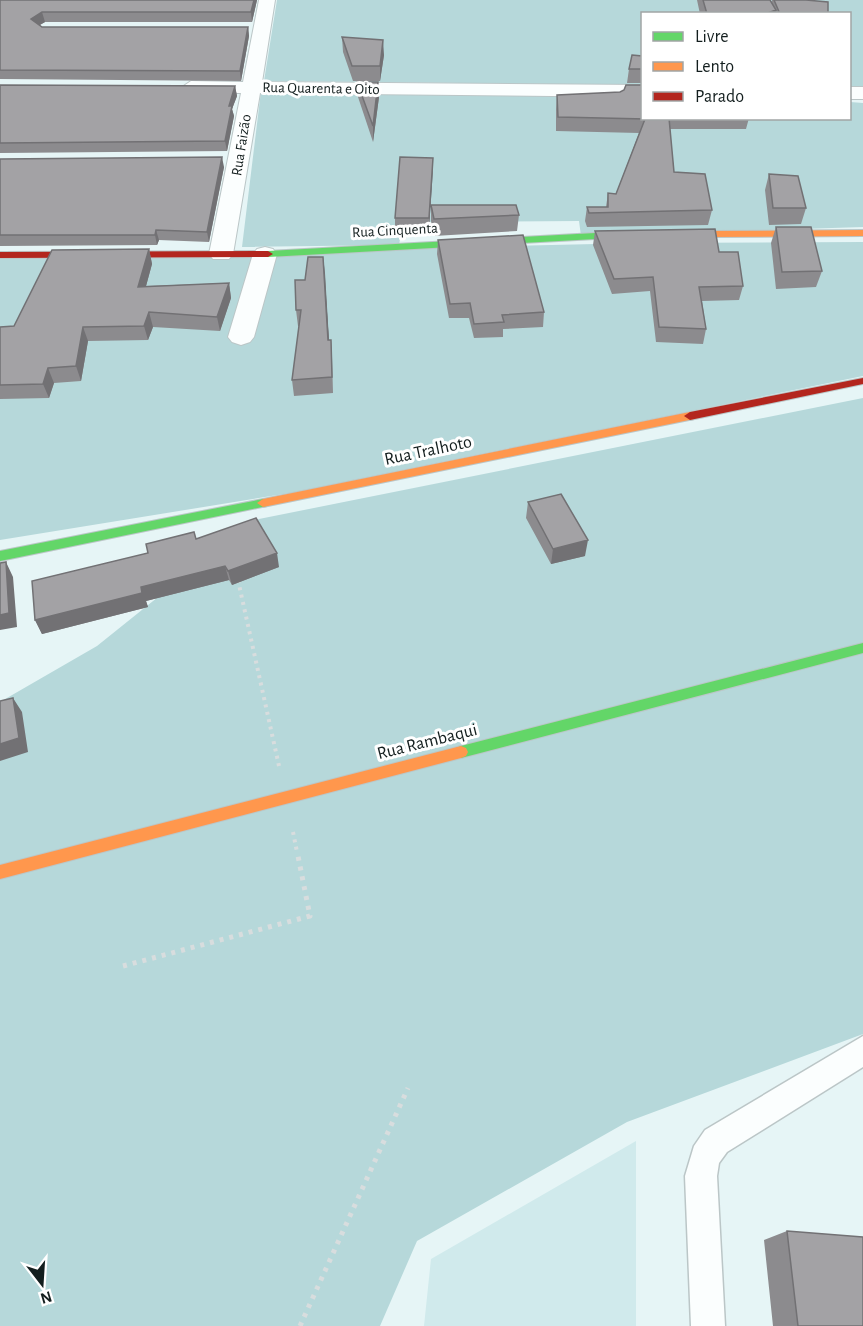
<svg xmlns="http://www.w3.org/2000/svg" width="863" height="1326" font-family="'Alegreya Sans',sans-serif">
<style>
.built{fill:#d0eaec}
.forest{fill:#b6d8da}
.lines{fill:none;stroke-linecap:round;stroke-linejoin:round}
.lane-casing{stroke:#bbc6c7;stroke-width:3}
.street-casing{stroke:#bbc6c7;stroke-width:2}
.fast-casing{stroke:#bbc6c7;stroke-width:2}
.slow-casing{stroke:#bbc6c7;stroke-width:2}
.jam-casing{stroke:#bbc6c7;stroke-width:2}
.path-far1{stroke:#d8ddde;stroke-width:4;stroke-dasharray:3 4.5;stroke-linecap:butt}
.path{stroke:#d8ddde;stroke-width:5;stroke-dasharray:4 6;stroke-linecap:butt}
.lane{fill:#fbfefe;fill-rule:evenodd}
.street{fill:#fbfefe;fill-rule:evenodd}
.fast{fill:#63d668;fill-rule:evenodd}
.slow{fill:#ff974d;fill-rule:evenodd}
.jam{fill:#b3261e;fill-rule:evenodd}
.wall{fill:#8c8b8e}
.shaded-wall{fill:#727174}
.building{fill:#a3a2a5;stroke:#727174;stroke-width:1.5}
.labels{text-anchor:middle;stroke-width:6;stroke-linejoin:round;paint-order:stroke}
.far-street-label{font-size:15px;fill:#131e1e;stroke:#fff}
.street-label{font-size:18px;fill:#131e1e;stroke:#fff}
</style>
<rect width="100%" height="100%" fill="#e6f5f6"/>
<path class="built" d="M 636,1141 L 636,1326 L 424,1326 L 431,1259 Z"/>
<path class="forest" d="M 277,0 L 863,0 L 863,88 L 850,88 L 850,14 L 642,14 L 642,85 L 264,81 Z
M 261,91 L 642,98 L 642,118 L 850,118 L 850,102 L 863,103 L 863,227 L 581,236 L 579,221 L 403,222 L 399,245 L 242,247 Z
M 863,242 L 863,376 L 290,493 L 0,540 L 0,258 L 639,243 Z
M 863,398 L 863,1034 L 627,1122 L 417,1241 L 380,1326 L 0,1326 L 0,702 L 97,646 L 254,520 Z"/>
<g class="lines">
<defs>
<path id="lane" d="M 863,1036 L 863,1067 L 727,1152 L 719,1163 L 717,1176 L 725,1326 L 691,1326 L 685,1176 L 694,1146 L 705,1130 Z"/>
<path id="street" d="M 259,0 L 275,0 L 262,82 L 642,85 L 642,97 L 260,93 L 233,254 L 229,259 L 213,259 L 209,254 L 241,93 L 191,93 L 182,87 L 191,81 L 243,82 Z
M 850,87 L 863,87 L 863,99 L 850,99 Z
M 265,247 L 273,249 L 277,254 L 254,337 L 250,342 L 241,345 L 232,342 L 228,337 L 253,254 L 257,249 Z"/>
<path id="fast" d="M 708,231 L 713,234 L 711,236 L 614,238 L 268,257 L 263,254 L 268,251 L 614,232 Z
M 263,499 L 267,500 L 269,503 L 267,506 L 0,561 L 0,551 Z
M 863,643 L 863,653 L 461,758 L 456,756 L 454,752 L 456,748 L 461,746 Z"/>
<path id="slow" d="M 863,230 L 863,236 L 708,237 L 703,234 L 708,231 Z
M 690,412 L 694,413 L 694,419 L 263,507 L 257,503 L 263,499 Z
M 461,746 L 466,748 L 468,752 L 466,756 L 461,758 L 0,879 L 0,865 Z"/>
<path id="jam" d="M 0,252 L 268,251 L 273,254 L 268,257 L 0,258 Z
M 863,378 L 863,384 L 690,420 L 684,416 L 690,412 Z"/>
</defs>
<use href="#lane" class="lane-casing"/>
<use href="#street" class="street-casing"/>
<use href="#fast" class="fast-casing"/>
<use href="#slow" class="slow-casing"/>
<use href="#jam" class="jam-casing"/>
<path class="path-far1" d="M 238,580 L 279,766
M 293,832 L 297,852"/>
<path class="path" d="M 123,966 L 310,916 L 297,851
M 300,1326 L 408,1088"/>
<use href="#lane" class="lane"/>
<use href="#street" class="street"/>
<use href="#fast" class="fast"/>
<use href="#slow" class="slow"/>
<use href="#jam" class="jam"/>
</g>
<path class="wall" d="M 0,0 L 257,0 L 252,22 L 45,22 L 40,25 L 42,27 L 248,27 L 249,36 L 241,81 L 0,79 Z
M 697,0 L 770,0 L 772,2 L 772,0 L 806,0 L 828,14 L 700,14 Z
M 342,37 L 384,55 L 380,81 L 353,81 L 343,52 Z
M 642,56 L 642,83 L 627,83 L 629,69 Z
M 357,82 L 378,82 L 379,97 L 373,142 L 358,97 Z
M 0,85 L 235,86 L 237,96 L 232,109 L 234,116 L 227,151 L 0,153 Z
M 620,92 L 642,118 L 749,118 L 746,129 L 670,129 L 674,172 L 712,210 L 708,225 L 587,227 L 585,221 L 587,207 L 606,207 L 608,193 L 616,194 L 639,133 L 556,131 L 556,109 L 557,95 Z
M 433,158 L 429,229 L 395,230 L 395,218 Z
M 0,159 L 224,167 L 209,242 L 159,240 L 157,245 L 0,246 Z
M 769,174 L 806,208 L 801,224 L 769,225 L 765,190 Z
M 431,205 L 519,215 L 517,231 L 434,236 L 431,221 Z
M 776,227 L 822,271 L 816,287 L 776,289 L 771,243 Z
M 595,231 L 719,252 L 743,286 L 739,300 L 702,301 L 706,329 L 703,344 L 656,342 L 650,291 L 612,294 L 593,245 Z
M 438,240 L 544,312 L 543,327 L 503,329 L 503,337 L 474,338 L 469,318 L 449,318 L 437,254 Z
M 149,249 L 152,264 L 146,286 L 229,283 L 231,298 L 220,331 L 153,327 L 148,340 L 88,341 L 81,381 L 54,383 L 49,398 L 0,399 L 0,327 L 14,326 Z
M 323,257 L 329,340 L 331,340 L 332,357 L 333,393 L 294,396 L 292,380 L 299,326 L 298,326 L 296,310 L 305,280 Z
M 528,502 L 585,556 L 551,564 L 526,518 Z
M 196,539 L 279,567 L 232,585 L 229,580 L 146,601 L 148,607 L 42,634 L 35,620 L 148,553 Z
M 787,1231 L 863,1326 L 773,1326 L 764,1240 Z"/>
<path class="shaded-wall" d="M 254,0 L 257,0 L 252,22 L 251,12 Z
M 776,10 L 775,14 L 765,14 Z
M 42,12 L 45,22 L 34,28 L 31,19 Z
M 248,27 L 249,36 L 241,81 L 240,71 Z
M 383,40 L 384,55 L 380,81 L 380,66 Z
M 378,82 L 379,97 L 373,142 L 373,126 Z
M 235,86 L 237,96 L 232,109 L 234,116 L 227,151 L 225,141 L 229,106 Z
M 222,157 L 224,167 L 209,242 L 207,232 Z
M 433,158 L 433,169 L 429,229 L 429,218 Z
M 156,230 L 159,240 L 157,245 L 155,235 Z
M 149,249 L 152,264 L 142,301 L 138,287 Z
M 323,257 L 325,273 L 330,357 L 328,340 Z
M 229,283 L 231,298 L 220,331 L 217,317 Z
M 149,312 L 153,327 L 148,340 L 144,326 Z
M 83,327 L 88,341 L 81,381 L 76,366 Z
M 48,368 L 54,383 L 49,398 L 43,384 Z
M 588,540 L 585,556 L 551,564 L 553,549 Z
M 277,553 L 279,567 L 232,585 L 228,571 Z
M 6,562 L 13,577 L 17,627 L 0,630 L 0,615 Z
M 225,566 L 229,580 L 146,601 L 148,607 L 42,634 L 35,620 L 141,587 Z
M 13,698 L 22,712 L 28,752 L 0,761 L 0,744 Z"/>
<path class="building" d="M 0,0 L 254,0 L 251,12 L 42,12 L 31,19 L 42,27 L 248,27 L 240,71 L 0,70 Z
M 703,0 L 770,0 L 776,10 L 765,14 L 707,14 Z
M 774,0 L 806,0 L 828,2 L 828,14 L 780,14 Z
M 342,37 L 383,40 L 380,66 L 352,66 Z
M 632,55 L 642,56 L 642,69 L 629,69 Z
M 357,82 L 378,82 L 373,126 Z
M 0,85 L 235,86 L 229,106 L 232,106 L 225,141 L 0,143 Z
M 626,85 L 642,85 L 642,118 L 669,118 L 674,172 L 705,174 L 712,210 L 589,213 L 587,207 L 608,207 L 608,193 L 616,194 L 645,119 L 558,117 L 557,95 L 620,92 L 624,90 Z
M 222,157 L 207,232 L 156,230 L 155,235 L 0,235 L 0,159 Z
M 400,157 L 433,158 L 429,218 L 395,218 Z
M 769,174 L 798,176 L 806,208 L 773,208 Z
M 431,205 L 516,205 L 519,215 L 434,219 Z
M 776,227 L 811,227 L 822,271 L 782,272 Z
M 715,229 L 719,252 L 738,252 L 743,286 L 699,287 L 706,329 L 659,327 L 653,277 L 614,279 L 595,231 Z
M 523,235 L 544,312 L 502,315 L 504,322 L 474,324 L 470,303 L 450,304 L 438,240 Z
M 149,249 L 138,287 L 229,283 L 217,317 L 149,312 L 144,326 L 83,327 L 76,366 L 48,368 L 43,384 L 0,385 L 0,327 L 14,326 L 52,250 Z
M 308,257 L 323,257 L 328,340 L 331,340 L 332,377 L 292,380 L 301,310 L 296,310 L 295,280 L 305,280 Z
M 561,494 L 588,540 L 553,549 L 528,502 Z
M 256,518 L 277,553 L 228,571 L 225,566 L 141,587 L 142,593 L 35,620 L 32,581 L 148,553 L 146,544 L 194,532 L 196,539 Z
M 6,562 L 9,613 L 0,615 L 0,563 Z
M 13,698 L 19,738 L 0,744 L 0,701 Z
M 787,1231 L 863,1237 L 863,1326 L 798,1326 Z"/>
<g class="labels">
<g class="far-street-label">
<text transform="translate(321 88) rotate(1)" y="5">Rua Quarenta e Oito</text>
<text transform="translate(241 145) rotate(-81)" y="5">Rua Faizão</text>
<text transform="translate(395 230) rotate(-3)" y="5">Rua Cinquenta</text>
</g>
<g class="street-label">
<text transform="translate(428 450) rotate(-12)" y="6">Rua Tralhoto</text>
<text transform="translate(427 741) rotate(-14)" y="6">Rua Rambaqui</text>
</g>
</g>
<rect x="641" y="12" width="210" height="108" fill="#ffffff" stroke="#a1a5a5" stroke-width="1.5"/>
<rect x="653" y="32" width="30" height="9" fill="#63d668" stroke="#a1a5a5" stroke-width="1.5"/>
<text x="695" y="42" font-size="18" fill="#131e1e">Livre</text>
<rect x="653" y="62" width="30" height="9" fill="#ff974d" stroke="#a1a5a5" stroke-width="1.5"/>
<text x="695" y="72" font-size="18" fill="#131e1e">Lento</text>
<rect x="653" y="92" width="30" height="9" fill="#b3261e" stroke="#a1a5a5" stroke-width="1.5"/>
<text x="695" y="102" font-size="18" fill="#131e1e">Parado</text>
<g transform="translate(42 1284) rotate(163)" stroke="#ffffff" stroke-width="4.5" paint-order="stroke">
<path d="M0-4.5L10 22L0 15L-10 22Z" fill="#131e1e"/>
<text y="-9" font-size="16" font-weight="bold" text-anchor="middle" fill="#131e1e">N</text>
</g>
</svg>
